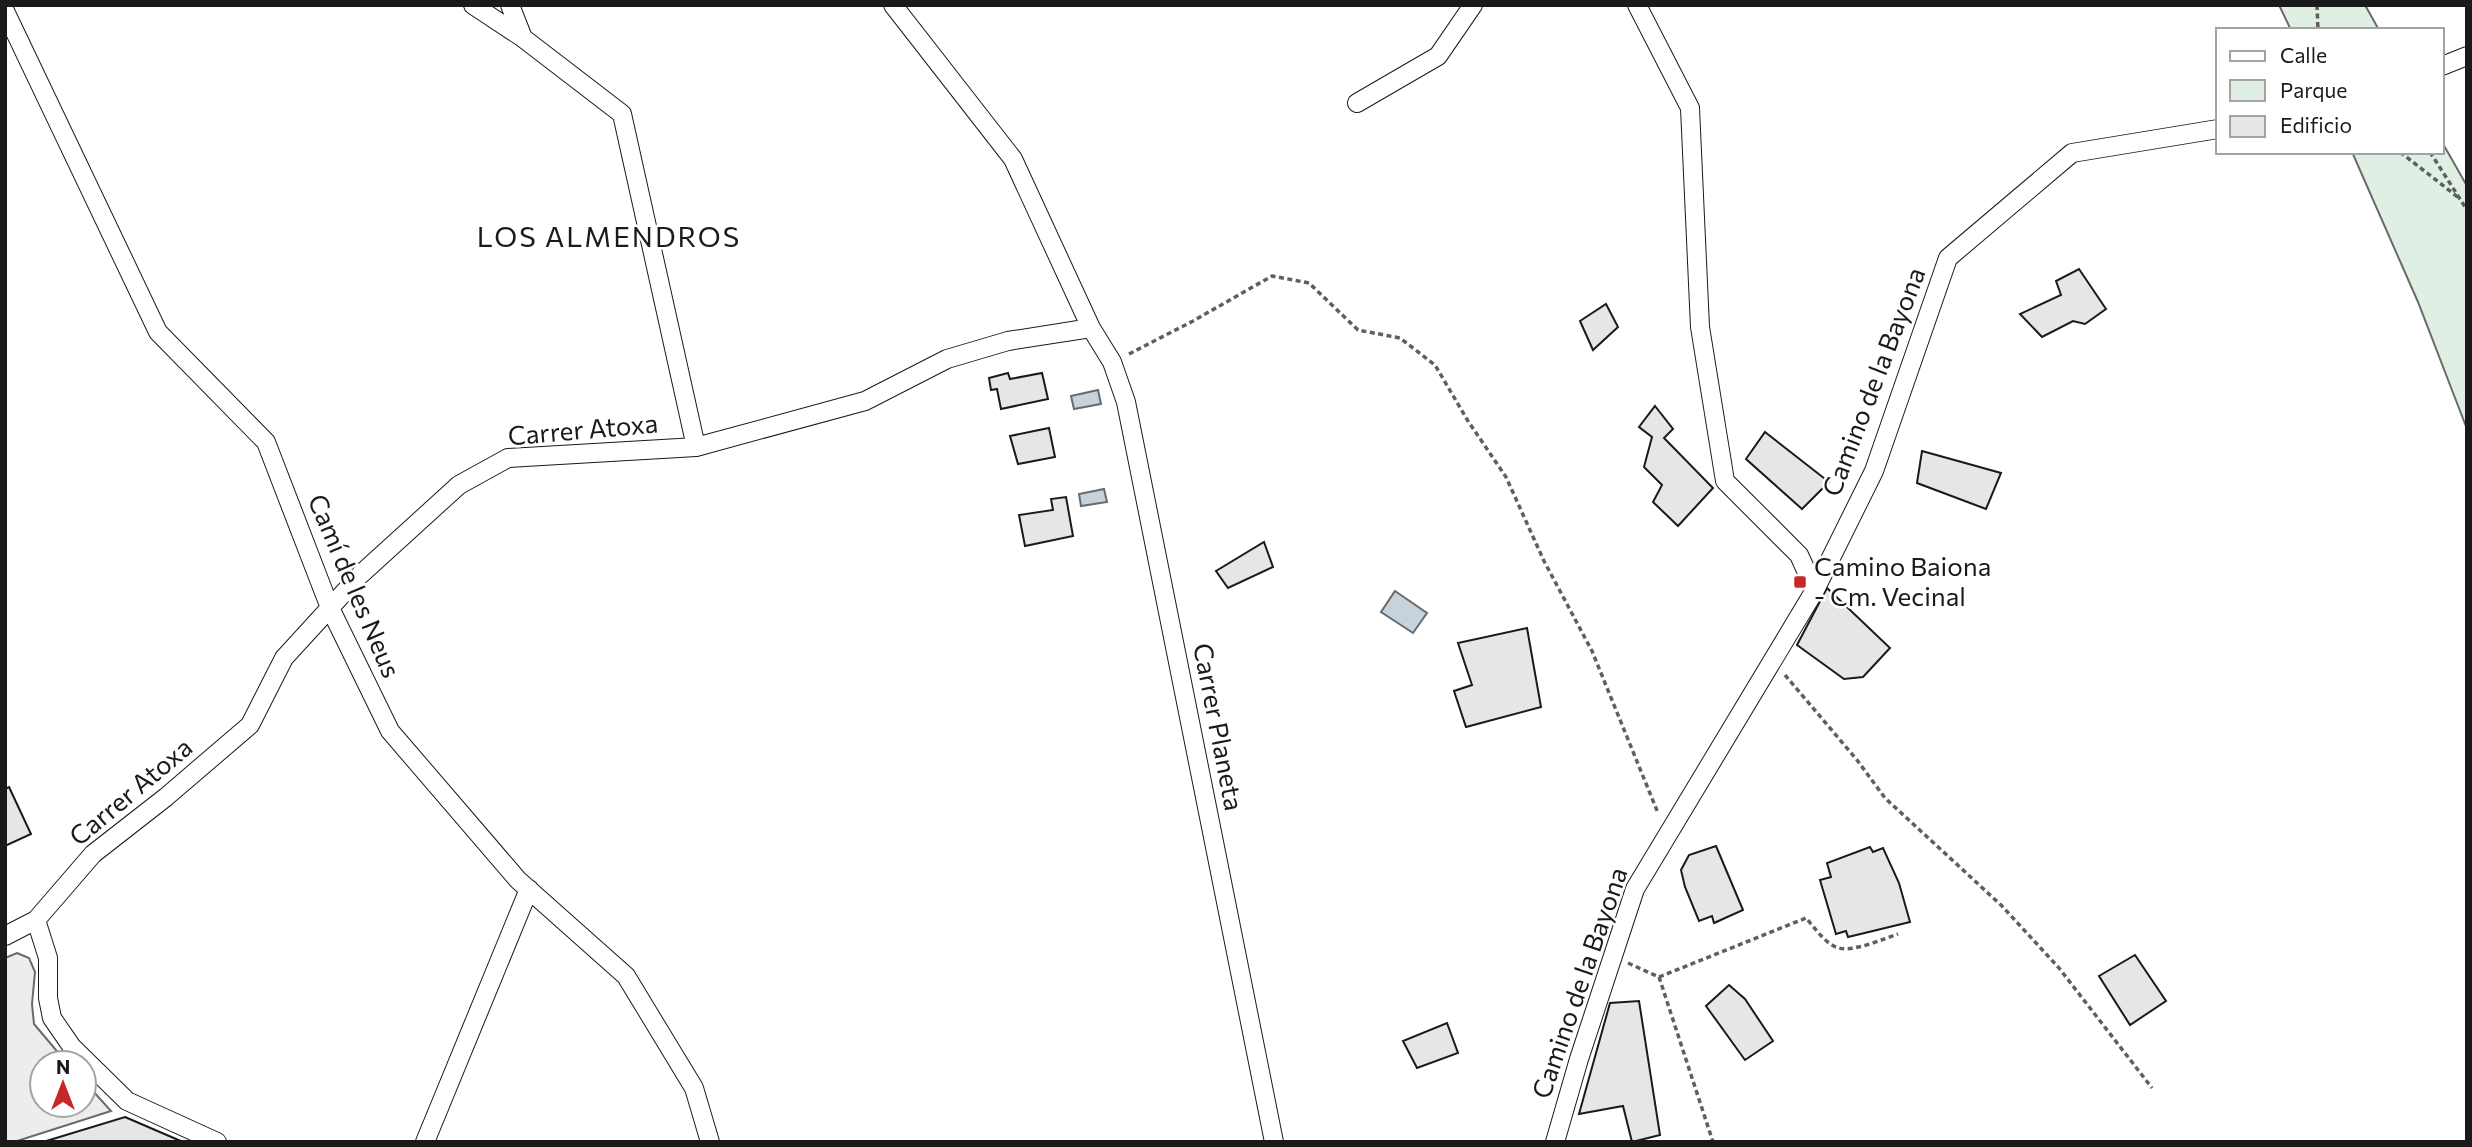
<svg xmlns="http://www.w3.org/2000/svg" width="2472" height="1147" font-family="Commissioner,sans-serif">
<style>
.green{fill:#e0efe3;stroke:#6a6a6a;stroke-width:2}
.parking{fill:#ededed;stroke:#6a6a6a;stroke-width:2}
.water{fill:#c6d2dc;stroke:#6a6a6a;stroke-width:2}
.building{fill:#e6e6e6;stroke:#1a1a1a;stroke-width:2}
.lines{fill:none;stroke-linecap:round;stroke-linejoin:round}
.street-casing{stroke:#1a1a1a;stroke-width:20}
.path{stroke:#5f5f5f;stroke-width:3.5;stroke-dasharray:5 3.5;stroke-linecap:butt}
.street{stroke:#fff;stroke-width:18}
.poi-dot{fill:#c62828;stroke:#fff;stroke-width:2.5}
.labels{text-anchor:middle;stroke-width:5;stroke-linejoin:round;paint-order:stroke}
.street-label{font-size:26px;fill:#1a1a1a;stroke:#fff}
.poi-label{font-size:26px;fill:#1a1a1a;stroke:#fff;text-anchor:start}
.neighbourhood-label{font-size:28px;letter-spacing:2px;fill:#1a1a1a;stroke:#fff}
</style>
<rect width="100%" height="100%" fill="#fff"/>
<path class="green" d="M 2279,5 L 2365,5 L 2379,30 L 2291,30 Z
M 2442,142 L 2467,186 L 2467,429 L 2418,302 L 2352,152 L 2442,152 Z"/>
<path class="parking" d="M 17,953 L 29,958 L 35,972 L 32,1004 L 34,1024 L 67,1063 L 42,1063 L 42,1105 L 84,1105 L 84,1081 L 111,1111 L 14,1142 L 5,1142 L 5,958 Z"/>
<path class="water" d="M 1098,390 L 1101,404 L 1074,409 L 1071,396 Z
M 1104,489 L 1107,502 L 1081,506 L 1079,494 Z
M 1395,591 L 1427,613 L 1413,633 L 1381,612 Z"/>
<path class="building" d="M 2079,269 L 2106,309 L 2085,324 L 2073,321 L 2042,337 L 2020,314 L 2061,295 L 2056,281 Z
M 1606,304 L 1618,327 L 1593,350 L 1580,321 Z
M 1008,373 L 1010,379 L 1042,373 L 1048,399 L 1001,409 L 997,389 L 991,390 L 989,378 Z
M 1655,406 L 1673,429 L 1664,438 L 1713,488 L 1678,526 L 1653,502 L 1662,485 L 1644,467 L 1652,437 L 1639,427 Z
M 1049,428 L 1055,457 L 1018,464 L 1010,436 Z
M 1765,432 L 1829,482 L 1802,509 L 1746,459 Z
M 1922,451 L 2001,473 L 1986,509 L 1917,483 Z
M 1066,497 L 1073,536 L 1025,546 L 1019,515 L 1053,510 L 1051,499 Z
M 1264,542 L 1273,567 L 1228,588 L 1216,571 Z
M 1827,588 L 1890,648 L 1863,677 L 1844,679 L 1797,645 Z
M 1527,628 L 1541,707 L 1466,727 L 1454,691 L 1472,685 L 1458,643 Z
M 9,787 L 31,834 L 5,846 L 5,789 Z
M 1716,846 L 1743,910 L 1714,923 L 1712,916 L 1699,921 L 1685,887 L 1681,870 L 1689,855 Z
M 1870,847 L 1873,852 L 1883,848 L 1899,883 L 1910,922 L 1848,937 L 1846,931 L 1836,934 L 1820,880 L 1831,877 L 1827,863 Z
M 2135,955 L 2166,1001 L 2130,1025 L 2099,976 Z
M 1729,985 L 1745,999 L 1773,1041 L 1745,1060 L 1706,1006 Z
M 1639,1001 L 1660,1135 L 1632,1142 L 1623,1106 L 1579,1114 L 1610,1003 Z
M 1447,1023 L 1458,1053 L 1417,1068 L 1403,1041 Z
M 125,1117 L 183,1142 L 43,1142 Z"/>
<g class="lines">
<defs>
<path id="street" d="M 473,5 L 523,38 L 622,114 L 696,447
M 510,5 L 523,38
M 893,5 L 1013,159 L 1091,328 L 1112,362 L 1126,402 L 1274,1142
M 1637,5 L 1690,108 L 1700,327 L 1725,481 L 1799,555 L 1815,590
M 5,11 L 158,332 L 266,442 L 330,608 L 390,731 L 518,880 L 626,976 L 694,1088 L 710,1142
M 2442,66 L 2467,56
M 1357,103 L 1438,56 L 1473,5
M 36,920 L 48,958 L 48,998 L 52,1018 L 72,1047 L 127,1101 L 217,1142
M 5,936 L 36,920 L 93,854 L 166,797 L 250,725 L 284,658 L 360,575 L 459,485 L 508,458 L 696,447 L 865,401 L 947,359 L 1008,341 L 1091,328
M 425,1142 L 529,889
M 1555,1142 L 1579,1059 L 1635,889 L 1815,590 L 1874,471 L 1948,258 L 2072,153 L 2218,129"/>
</defs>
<use href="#street" class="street-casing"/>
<path class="path" d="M 2317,5 L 2318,30
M 2400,152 L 2459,198
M 2430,152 L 2467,210
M 1129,354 L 1193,321 L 1272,276 L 1309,283 L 1358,330 L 1400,338 L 1435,365 L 1468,421 L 1506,477 L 1544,561 L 1592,651 L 1658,813
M 1785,675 L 1857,760 L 1885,798 L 2002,906 L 2059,968 L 2152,1088
M 1628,963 L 1659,977 L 1806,918 C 1815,928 1826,945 1839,948 C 1854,952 1883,939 1898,934
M 1659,977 L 1713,1142"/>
<use href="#street" class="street"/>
</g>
<rect class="poi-dot" x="1793" y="575" width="14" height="14" rx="3.5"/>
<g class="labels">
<g class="street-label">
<text transform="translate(1874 382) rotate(-69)" y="9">Camino de la Bayona</text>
<text transform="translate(583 430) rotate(-5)" y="9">Carrer Atoxa</text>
<text transform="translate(354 586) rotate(67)" y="9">Camí de les Neus</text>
<text transform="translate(1218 727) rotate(79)" y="9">Carrer Planeta</text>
<text transform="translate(131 792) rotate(-40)" y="9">Carrer Atoxa</text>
<text transform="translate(1580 983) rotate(-71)" y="9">Camino de la Bayona</text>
</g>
<g class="poi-label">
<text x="1814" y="576">Camino Baiona<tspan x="1814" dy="30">- Cm. Vecinal</tspan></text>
</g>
<g class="neighbourhood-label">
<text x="609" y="247">LOS ALMENDROS</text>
</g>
</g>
<rect width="2472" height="1147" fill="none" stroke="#1a1a1a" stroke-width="14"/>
<rect x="2216" y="28" width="228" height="126" fill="#ffffff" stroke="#a3a3a3" stroke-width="2"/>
<rect x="2230" y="51" width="35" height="10" fill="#ffffff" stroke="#a3a3a3" stroke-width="2"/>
<text x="2280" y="63" font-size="21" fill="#1a1a1a">Calle</text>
<rect x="2230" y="80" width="35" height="21" fill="#e0efe3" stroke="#a3a3a3" stroke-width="2"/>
<text x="2280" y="98" font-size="21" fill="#1a1a1a">Parque</text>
<rect x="2230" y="116" width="35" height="21" fill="#e6e6e6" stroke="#a3a3a3" stroke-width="2"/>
<text x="2280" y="133" font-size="21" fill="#1a1a1a">Edificio</text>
<g transform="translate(63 1084)"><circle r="33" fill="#ffffff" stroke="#a3a3a3" stroke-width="2"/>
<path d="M0-5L12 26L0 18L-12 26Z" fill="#c62828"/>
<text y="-10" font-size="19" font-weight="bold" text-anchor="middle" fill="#1a1a1a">N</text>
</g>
</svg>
